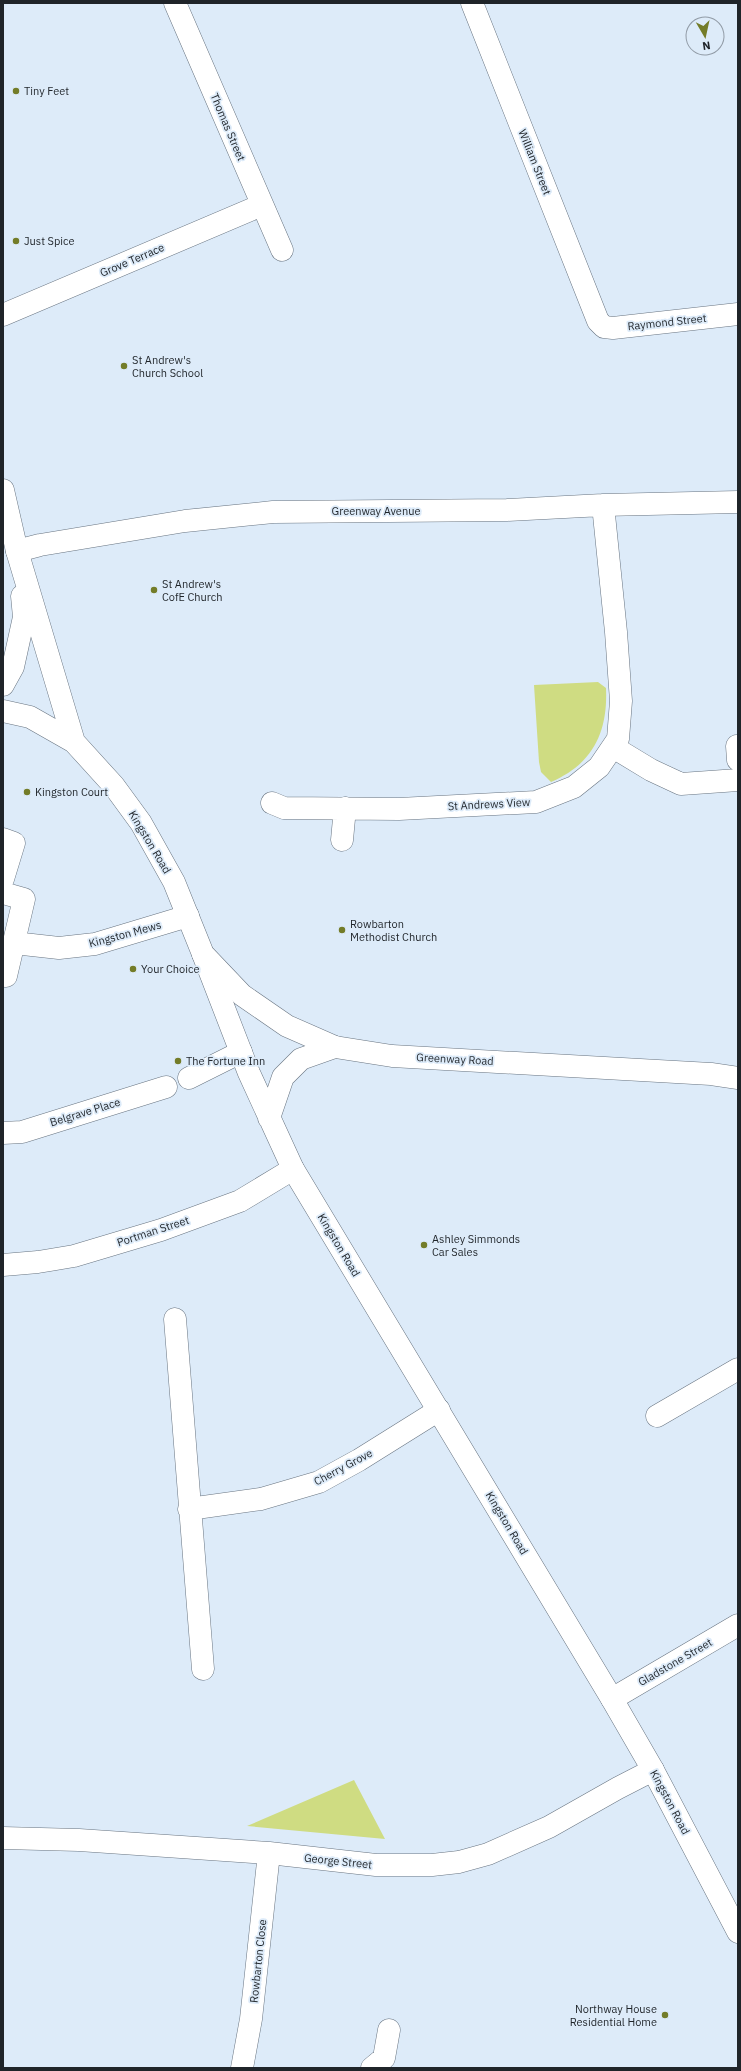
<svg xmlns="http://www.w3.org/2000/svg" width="741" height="2071" font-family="'IBM Plex Sans',sans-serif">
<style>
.green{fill:#cfdc82}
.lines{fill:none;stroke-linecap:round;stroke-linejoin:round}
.minor-casing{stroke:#687481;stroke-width:23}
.tertiary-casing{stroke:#687481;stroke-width:23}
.primary-casing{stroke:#687481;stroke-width:23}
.minor{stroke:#fff;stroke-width:22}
.tertiary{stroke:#fff;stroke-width:22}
.primary{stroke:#fff;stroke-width:22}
.poi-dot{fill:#737c28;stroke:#ddebf9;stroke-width:1.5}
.labels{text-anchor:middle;stroke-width:3.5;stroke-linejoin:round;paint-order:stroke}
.poi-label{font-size:11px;fill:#1f2429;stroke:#ddebf9;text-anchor:start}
.street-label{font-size:11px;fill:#1f2429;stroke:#ddebf9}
</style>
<rect width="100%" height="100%" fill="#ddebf9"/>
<path class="green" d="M 598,682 L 606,688 C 608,732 593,764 551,782 L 541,772 L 539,762 L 534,685 Z
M 354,1780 L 385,1839 L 247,1826 Z"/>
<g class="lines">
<defs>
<path id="minor" d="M 175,3 L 282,250
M 472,3 L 598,321 L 604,327 L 613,328 L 738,314
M 3,315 L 262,205
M 17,551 L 40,545 L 185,521 L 273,512 L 507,510 L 603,505 L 738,502
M 737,746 L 738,760
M 613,747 L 651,770 L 681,784 L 738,780
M 272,803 L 284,808 L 399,809 L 536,802 L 574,787 L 599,767 L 618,739 L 621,701 L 616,632 L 603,505
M 3,839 L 14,843 L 3,879
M 342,840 L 345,808
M 3,893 L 24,899 L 6,976
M 14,943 L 59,948 L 95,944 L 188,916
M 189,1078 L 241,1052
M 3,1133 L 22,1132 L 166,1087
M 3,1265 L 38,1262 L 74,1256 L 161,1230 L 240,1201 L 293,1169
M 175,1319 L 203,1669
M 657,1416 L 738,1369
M 189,1509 L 261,1499 L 319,1482 L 359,1460 L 439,1410
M 612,1699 L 738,1625
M 3,1838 L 79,1840 L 269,1853 L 376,1865 L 432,1865 L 459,1862 L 488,1854 L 549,1827 L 618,1788 L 653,1770
M 242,2068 L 251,2019 L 269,1853
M 372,2068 L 384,2058 L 389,2030"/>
<path id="tertiary" d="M 203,954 L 249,1073 L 293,1169 L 612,1699 L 653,1770 L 738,1932
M 269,1118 L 283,1077 L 301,1059 L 335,1047"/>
<path id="primary" d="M 3,490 L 17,551 L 74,742 L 114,786 L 141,823 L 174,882 L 203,954 L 242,995 L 287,1026 L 335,1047 L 392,1056 L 711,1074 L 738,1078
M 3,685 L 13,667 L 24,617 L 22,596
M 3,711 L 30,717 L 74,742"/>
</defs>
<use href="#minor" class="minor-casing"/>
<use href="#tertiary" class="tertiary-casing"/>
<use href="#primary" class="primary-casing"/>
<use href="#minor" class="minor"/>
<use href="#tertiary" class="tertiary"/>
<use href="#primary" class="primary"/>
</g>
<g class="poi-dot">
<circle cx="16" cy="91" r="4"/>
<circle cx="16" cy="241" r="4"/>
<circle cx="124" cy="366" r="4"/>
<circle cx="154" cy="590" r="4"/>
<circle cx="27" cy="792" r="4"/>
<circle cx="342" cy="930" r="4"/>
<circle cx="133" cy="969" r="4"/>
<circle cx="178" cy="1061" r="4"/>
<circle cx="424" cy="1245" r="4"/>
<circle cx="665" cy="2015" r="4"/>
</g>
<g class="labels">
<g class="poi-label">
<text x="24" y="95">Tiny Feet</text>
<text x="24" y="245">Just Spice</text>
<text x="132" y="364">St Andrew's<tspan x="132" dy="13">Church School</tspan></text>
<text x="162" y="588">St Andrew's<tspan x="162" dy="13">CofE Church</tspan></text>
<text x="35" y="796">Kingston Court</text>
<text x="350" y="928">Rowbarton<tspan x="350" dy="13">Methodist Church</tspan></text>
<text x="141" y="973">Your Choice</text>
<text x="186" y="1065">The Fortune Inn</text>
<text x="432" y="1243">Ashley Simmonds<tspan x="432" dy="13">Car Sales</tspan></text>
<text x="657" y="2013" text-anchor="end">Northway House<tspan x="657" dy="13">Residential Home</tspan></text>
</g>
<g class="street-label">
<text transform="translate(228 127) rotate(67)" y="4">Thomas Street</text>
<text transform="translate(535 162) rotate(68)" y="4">William Street</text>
<text transform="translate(132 260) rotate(-23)" y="4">Grove Terrace</text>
<text transform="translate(667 322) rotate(-6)" y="4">Raymond Street</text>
<text x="376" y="515">Greenway Avenue</text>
<text transform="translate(489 804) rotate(-3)" y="4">St Andrews View</text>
<text transform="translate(150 842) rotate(59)" y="4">Kingston Road</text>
<text transform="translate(125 934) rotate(-15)" y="4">Kingston Mews</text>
<text transform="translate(455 1059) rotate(3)" y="4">Greenway Road</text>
<text transform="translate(85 1112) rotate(-17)" y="4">Belgrave Place</text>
<text transform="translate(153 1231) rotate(-18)" y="4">Portman Street</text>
<text transform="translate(339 1245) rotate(59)" y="4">Kingston Road</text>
<text transform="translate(343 1467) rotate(-28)" y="4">Cherry Grove</text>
<text transform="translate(507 1523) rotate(59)" y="4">Kingston Road</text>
<text transform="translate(675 1662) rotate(-30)" y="4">Gladstone Street</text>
<text transform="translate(670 1802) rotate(62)" y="4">Kingston Road</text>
<text transform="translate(338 1861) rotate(6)" y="4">George Street</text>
<text transform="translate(258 1961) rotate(-84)" y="4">Rowbarton Close</text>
</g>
</g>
<rect width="741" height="2071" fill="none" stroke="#1f2429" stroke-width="8"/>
<g transform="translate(705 36) rotate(171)"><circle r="19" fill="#ddebf9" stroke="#919ba6"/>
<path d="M0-3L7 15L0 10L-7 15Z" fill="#737c28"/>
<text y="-6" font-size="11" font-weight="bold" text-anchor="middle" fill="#1f2429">N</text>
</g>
</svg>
